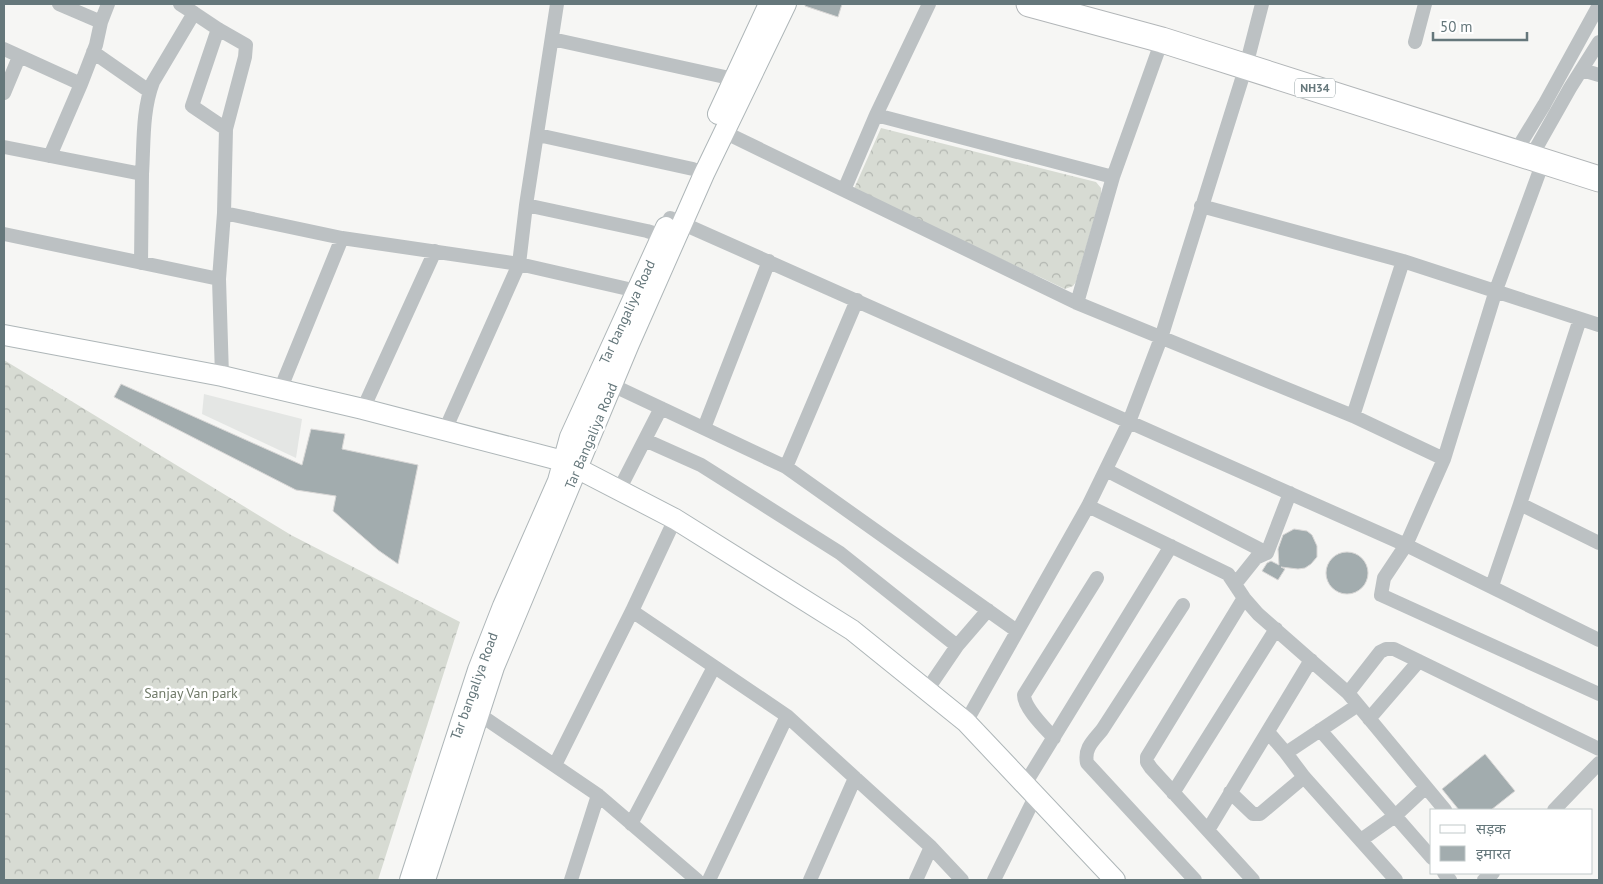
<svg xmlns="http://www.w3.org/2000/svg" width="1603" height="884" font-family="'PT Sans','Noto Sans Devanagari',sans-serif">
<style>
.built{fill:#e4e6e4}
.forest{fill:url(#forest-crowns)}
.building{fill:#a2acae;stroke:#d8d7d6}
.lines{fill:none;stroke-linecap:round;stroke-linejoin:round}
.secondary-casing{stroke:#aeb6b8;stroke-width:22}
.highway-casing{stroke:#b2b6b8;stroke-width:27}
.street{stroke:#bcc1c3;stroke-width:14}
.secondary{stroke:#fff;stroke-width:20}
.highway{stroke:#fff;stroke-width:25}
.labels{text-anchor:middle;stroke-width:5;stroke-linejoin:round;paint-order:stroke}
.shield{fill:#fff;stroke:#93a0a3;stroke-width:1}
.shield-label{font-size:12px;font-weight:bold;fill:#65777b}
.street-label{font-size:14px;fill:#65777b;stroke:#fff}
.park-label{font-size:14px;fill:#6f7967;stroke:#fff}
</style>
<defs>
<pattern id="forest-crowns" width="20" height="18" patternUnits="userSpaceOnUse" patternTransform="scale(1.25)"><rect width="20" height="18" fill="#d7dbd3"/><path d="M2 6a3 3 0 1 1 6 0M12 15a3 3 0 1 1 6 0" fill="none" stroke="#b2b6b0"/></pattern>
</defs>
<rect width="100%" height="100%" fill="#f6f6f4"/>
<path class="built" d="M 204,394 L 302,419 L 296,458 L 202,414 Z"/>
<path class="forest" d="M 881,128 L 1096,182 L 1101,188 L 1101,195 L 1076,282 L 1073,286 L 1065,289 L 1042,278 L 853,191 Z
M 4,360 L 291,535 L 460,622 L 378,880 L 4,880 Z"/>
<path class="building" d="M 805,4 L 842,4 L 838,17 L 805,6 Z
M 121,384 L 302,465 L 311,429 L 345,434 L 342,449 L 418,465 L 398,564 L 378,550 L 333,511 L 336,496 L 296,490 L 114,397 Z
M 1294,529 L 1307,531 L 1312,535 L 1317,546 L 1317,557 L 1311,564 L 1305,568 L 1298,569 L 1281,567 L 1285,569 L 1278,580 L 1262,571 L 1267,563 L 1271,561 L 1279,565 L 1278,549 L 1283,535 Z
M1326 573a21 21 0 1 1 42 0a21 21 0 1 1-42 0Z
M 1485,754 L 1515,791 L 1491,810 L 1459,810 L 1442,789 Z"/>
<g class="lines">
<defs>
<path id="secondary" d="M 718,114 L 769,4
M 4,335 L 222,376 L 363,409 L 563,461 L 675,519 L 852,630 L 966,722 L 1115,880
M 410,880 L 478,670 L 503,606 L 558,481 L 570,437 L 666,227
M 425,880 L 494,667 L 629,344 L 704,174 L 786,4"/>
<path id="highway" d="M 1029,4 L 1162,40 L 1599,179"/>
</defs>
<use href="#secondary" class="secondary-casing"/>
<use href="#highway" class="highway-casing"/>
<path class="street" d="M 59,4 L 101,22 L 108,4
M 194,13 L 218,29 L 246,45 L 245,57 L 226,129 L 224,213
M 218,29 L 192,106 L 226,129
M 552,39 L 734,79
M 1415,42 L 1425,4
M 4,49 L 81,84 L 50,156
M 93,52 L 149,91
M 1582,70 L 1599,75
M 81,84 L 96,45 L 101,22
M 4,93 L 19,57
M 876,115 L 1113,177
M 724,132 L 1077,303 L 1353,416 L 1444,459
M 538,135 L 693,169
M 4,147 L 142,174 C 144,143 142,111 153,82 L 194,13 L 180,4
M 1516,151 L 1544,105 L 1599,5
M 1531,157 L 1570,88 L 1599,42
M 1543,162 L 1496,290 L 1444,459 L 1406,545 L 1384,578 L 1381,595 L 1599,694
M 844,190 L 876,115 L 929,4
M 526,205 L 647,231 L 669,238
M 1201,206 L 1403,261 L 1599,325
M 670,218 L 1406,545 L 1599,640
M 4,234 L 219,279
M 141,263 L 142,174
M 1077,303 L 1113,177 L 1162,40
M 222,376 L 219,279 L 224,213 L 342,238 L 519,264 L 637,291
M 612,385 L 786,467 L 1017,631
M 280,390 L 342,238
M 363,409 L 435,251
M 1353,416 L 1403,261
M 704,428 L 769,261
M 445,430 L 519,264 L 526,205 L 557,4
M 645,440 L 701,465 L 840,553 L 957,646
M 786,467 L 857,300
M 1106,470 L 1267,553
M 619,490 L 661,408
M 1520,504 L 1580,319
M 1088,506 L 1228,574 L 1244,598 L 1258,614 L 1348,693 L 1445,810
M 1236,583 L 1256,558 L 1267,553 L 1290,493
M 1492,586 L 1520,504 L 1599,543
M 1244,598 L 1147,757 L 1147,762 L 1151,768 L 1253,880
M 1183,605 L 1102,730 C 1093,741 1084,748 1087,763 L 1195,880
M 632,611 L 787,716 L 931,847 L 962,880
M 927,690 L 957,646 L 988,610
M 1348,693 L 1380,652 L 1386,649 L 1394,649 L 1599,749
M 473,710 L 598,795 L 697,880
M 1369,719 L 1419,661
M 966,722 L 1088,506 L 1129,422 L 1161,338 L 1246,66 L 1262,4
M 1320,730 L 1432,858
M 1268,732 L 1286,753 L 1304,777 L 1396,880
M 1054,738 C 1045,728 1024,708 1024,695 L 1097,578
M 1286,753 L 1358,705
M 555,765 L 632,611 L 675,519
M 1025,784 L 1171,546
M 1230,792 L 1253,814 L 1260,814 L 1304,777
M 1173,793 L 1276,629
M 1554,810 L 1599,763
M 631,824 L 714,667
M 1208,830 L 1311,660
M 1361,840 L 1395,816 L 1426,787
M 1444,873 L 1450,880
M 571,880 L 598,795
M 709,880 L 787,716
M 810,880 L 855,778
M 916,880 L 931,847
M 994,880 L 1035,797
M 1484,880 L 1493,873"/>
<use href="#secondary" class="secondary"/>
<use href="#highway" class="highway"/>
</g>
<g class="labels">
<rect class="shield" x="1295" y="78.5" width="40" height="19" rx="4"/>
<g class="shield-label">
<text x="1315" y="92">NH34</text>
</g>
<g class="street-label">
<text transform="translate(627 312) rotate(-65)" y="5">Tar bangaliya Road</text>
<text transform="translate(591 436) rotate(-67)" y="5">Tar Bangaliya Road</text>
<text transform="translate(474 686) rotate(-70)" y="5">Tar bangaliya Road</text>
</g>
<g class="park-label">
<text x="191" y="698">Sanjay Van park</text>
</g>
</g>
<rect width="1603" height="884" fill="none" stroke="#65777b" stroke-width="10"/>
<rect x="1430" y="809" width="162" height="65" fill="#ffffff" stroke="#c1c9ca"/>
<rect x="1440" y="825" width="25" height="8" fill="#ffffff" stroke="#c1c9ca"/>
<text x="1476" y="834" font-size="15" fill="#65777b">सड़क</text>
<rect x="1440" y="846" width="25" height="15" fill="#a2acae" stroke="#c1c9ca"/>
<text x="1476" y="859" font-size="15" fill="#65777b">इमारत</text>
<path d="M1433 32v8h94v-8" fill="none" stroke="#65777b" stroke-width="2.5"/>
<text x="1440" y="32" font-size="15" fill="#65777b" stroke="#ffffff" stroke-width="4" paint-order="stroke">50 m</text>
</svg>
